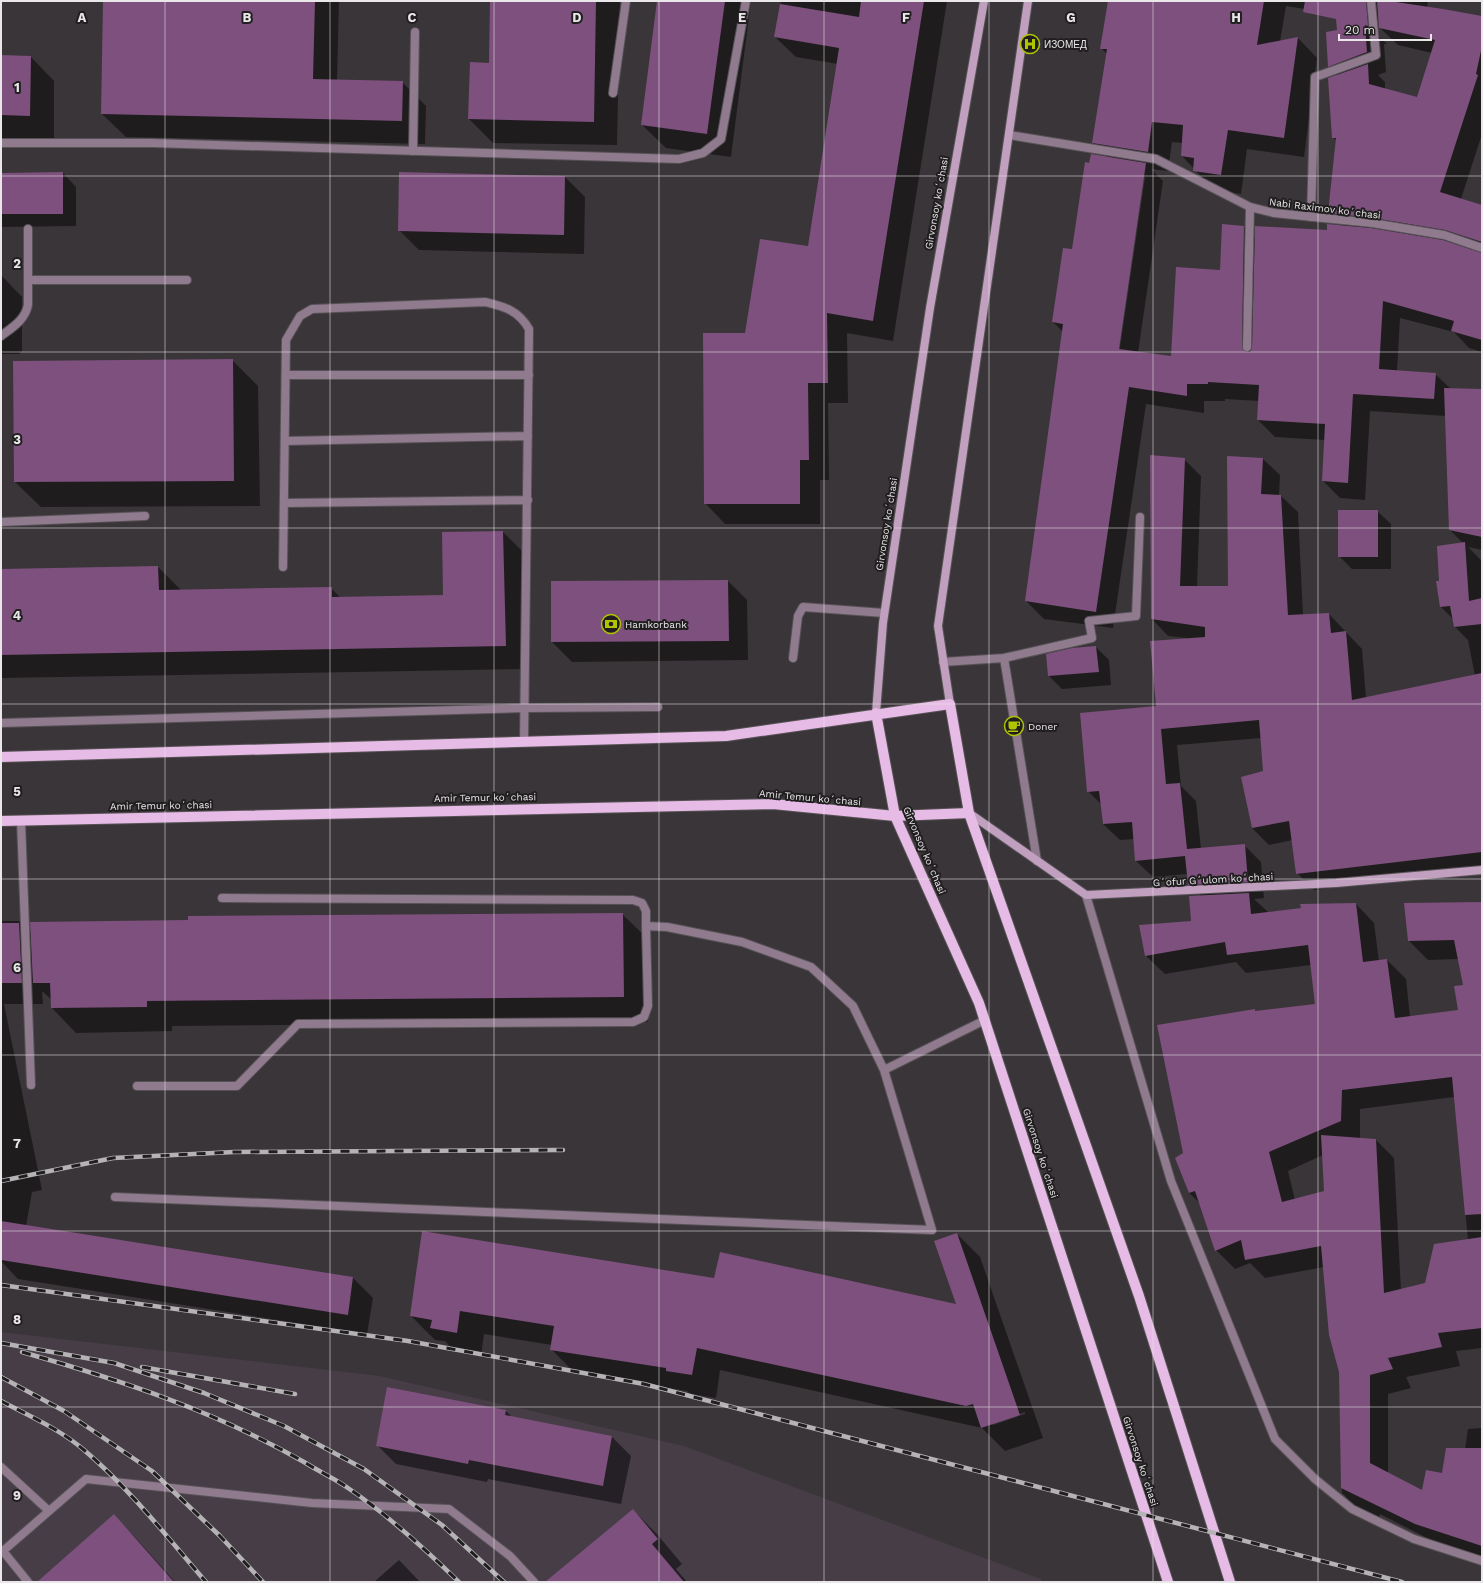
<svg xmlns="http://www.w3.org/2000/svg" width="1483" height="1583" font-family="'Work Sans',sans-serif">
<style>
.built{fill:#463d46}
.shadow{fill:#0007;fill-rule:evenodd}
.building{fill:#7d507d}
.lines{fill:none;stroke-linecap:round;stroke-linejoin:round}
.lane-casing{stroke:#565155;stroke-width:10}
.street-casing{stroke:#565155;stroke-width:10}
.secondary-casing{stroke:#565155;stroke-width:10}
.primary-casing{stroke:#565155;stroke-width:12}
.lane{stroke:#8f7a8e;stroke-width:8}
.street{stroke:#8f7a8e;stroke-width:8}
.secondary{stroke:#c09fbf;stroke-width:8}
.primary{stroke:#e6bbe5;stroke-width:10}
.rail-casing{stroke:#b6b3b6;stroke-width:4.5}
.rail{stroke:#201e1f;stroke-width:3;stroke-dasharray:9;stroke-linecap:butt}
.grid{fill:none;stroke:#eae7ea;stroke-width:1;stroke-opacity:0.55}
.labels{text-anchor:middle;stroke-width:4;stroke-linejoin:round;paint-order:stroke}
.poi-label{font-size:10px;fill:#eae7ea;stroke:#201e1f;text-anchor:start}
.street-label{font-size:10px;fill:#eae7ea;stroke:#201e1f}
.grid-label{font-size:13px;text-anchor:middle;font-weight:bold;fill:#eae7ea;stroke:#201e1f;stroke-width:4;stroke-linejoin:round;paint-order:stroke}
</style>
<rect width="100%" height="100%" fill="#3a3539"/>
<path class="built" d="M 1,1332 L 380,1376 L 684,1446 L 1041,1579 L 1042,1582 L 1,1582 Z"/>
<path class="shadow" d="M 104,1 L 339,1 L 337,81 L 402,82 L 426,106 L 425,144 L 126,137 L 102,114 Z
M 491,1 L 620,1 L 617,145 L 493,143 L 469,119 L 490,64 Z
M 659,1 L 751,1 L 731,157 L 666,148 L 642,125 Z
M 781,1 L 947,1 L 893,341 L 847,333 L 848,403 L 828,403 L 829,480 L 820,480 L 820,524 L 725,524 L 705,503 L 746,334 L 809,247 L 838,64 L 796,57 L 775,37 Z
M 1109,1 L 1325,1 L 1324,12 L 1286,6 L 1280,42 L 1298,38 L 1317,58 L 1304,157 L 1247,149 L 1241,194 L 1214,190 L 1182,156 L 1183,143 L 1172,142 L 1168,171 L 1151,169 L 1163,181 L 1138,353 L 1172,358 L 1244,227 L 1256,239 L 1328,231 L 1343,227 L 1329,213 L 1337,141 L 1333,137 L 1338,76 L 1329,66 L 1327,33 L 1367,25 L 1387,44 L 1384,44 L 1386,72 L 1378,75 L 1385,82 L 1385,89 L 1418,98 L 1432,53 L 1398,45 L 1380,28 L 1384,21 L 1345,15 L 1331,1 L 1428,1 L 1426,13 L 1482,17 L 1482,134 L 1461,199 L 1482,206 L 1482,352 L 1469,348 L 1454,332 L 1400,318 L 1397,371 L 1435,374 L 1451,389 L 1482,390 L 1482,550 L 1468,547 L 1481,560 L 1482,574 L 1482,870 L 1314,890 L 1297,873 L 1293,840 L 1269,845 L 1252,828 L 1264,771 L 1261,738 L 1177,745 L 1181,786 L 1196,801 L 1201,849 L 1244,845 L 1261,862 L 1264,898 L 1254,899 L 1268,912 L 1356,904 L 1374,923 L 1379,961 L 1387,960 L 1406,979 L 1410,1017 L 1459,1011 L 1464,986 L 1459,959 L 1428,960 L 1409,941 L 1471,903 L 1482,902 L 1482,1348 L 1456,1351 L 1460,1366 L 1406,1377 L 1411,1388 L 1388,1394 L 1388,1494 L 1482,1518 L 1482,1558 L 1435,1542 L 1380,1514 L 1378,1524 L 1361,1512 L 1342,1493 L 1340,1372 L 1324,1267 L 1265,1278 L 1250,1263 L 1235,1269 L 1216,1250 L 1201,1204 L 1189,1193 L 1184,1154 L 1254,1010 L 1256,1012 L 1316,1005 L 1311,965 L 1246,973 L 1236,962 L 1165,974 L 1146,956 L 1193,922 L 1201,896 L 1189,884 L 1188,874 L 1153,877 L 1136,861 L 1134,839 L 1120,840 L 1103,824 L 1102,805 L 1088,791 L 1157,707 L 1187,638 L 1168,636 L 1152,619 L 1184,459 L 1201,476 L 1197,587 L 1229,587 L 1228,457 L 1263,459 L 1280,475 L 1279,495 L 1281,496 L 1298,512 L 1303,615 L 1329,614 L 1362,649 L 1366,698 L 1475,676 L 1468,640 L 1455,627 L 1453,619 L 1441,607 L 1440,582 L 1463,543 L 1450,530 L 1446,416 L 1370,411 L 1365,500 L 1340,498 L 1323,481 L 1325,440 L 1275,437 L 1258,420 L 1259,401 L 1225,399 L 1225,401 L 1204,401 L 1204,413 L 1146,404 L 1113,628 L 1044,619 L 1026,601 L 1063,332 L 1053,322 L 1073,250 L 1090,164 L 1109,158 L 1093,143 L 1107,54 L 1101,48 ZM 1143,177 L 1145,177 L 1119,354 L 1117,354 ZM 1454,1097 L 1468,1240 L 1426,1284 L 1401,1290 L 1394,1158 L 1376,1140 L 1360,1139 L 1360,1109 ZM 1323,1155 L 1325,1192 L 1295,1200 L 1288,1171 Z
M 1,56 L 31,57 L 54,81 L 54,139 L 1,138 Z
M 1,173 L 63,173 L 76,187 L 76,226 L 1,227 Z
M 565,177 L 585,197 L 584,254 L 419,250 L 399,230 Z
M 1,275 L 22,297 L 22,351 L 19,354 L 1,354 Z
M 232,360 L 258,386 L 260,506 L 41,507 L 15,482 Z
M 1377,511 L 1391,524 L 1391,569 L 1352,569 L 1339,556 Z
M 503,532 L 526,555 L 528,669 L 1,678 L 1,570 L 158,567 L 181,590 L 331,588 L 341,598 L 444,596 Z
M 728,581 L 747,600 L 748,660 L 572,662 L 552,642 Z
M 1096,647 L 1109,660 L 1111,685 L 1062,689 L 1049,676 Z
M 622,914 L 647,938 L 648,1022 L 172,1026 L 172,1031 L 76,1033 L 52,1008 L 52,1000 L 42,991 L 43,1004 L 4,1004 L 42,1190 L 32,1192 L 26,1226 L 353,1278 L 373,1298 L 367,1334 L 18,1279 L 1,1261 L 1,921 L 19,921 L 32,934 Z
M 957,1234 L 980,1257 L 1043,1438 L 1005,1451 L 982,1428 L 720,1370 L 716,1398 L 690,1394 L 687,1391 L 575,1373 L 551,1349 L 552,1345 L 484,1334 L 481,1356 L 455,1352 L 445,1341 L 435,1340 L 411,1316 L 715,1280 L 957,1305 ZM 1025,1412 L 1025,1414 L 993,1425 L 991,1423 Z
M 506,1411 L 512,1417 L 612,1437 L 631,1456 L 621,1504 L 488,1479 L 487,1482 L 396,1464 L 377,1445 Z
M 1482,1428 L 1482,1500 L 1465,1449 L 1468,1429 Z
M 633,1510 L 657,1534 L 682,1564 L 676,1569 L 687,1582 L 569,1582 Z
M 114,1516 L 133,1535 L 175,1582 L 61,1582 Z
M 399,1560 L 420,1582 L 374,1582 Z"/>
<path class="building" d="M 103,1 L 315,1 L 313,79 L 403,81 L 402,121 L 101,114 Z
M 490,1 L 596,1 L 594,122 L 468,119 L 470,62 L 489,63 Z
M 657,1 L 725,1 L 707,134 L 641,125 Z
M 861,1 L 924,1 L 873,321 L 827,313 L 828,383 L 808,383 L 809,460 L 800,460 L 800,504 L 704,504 L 703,333 L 745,333 L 760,239 L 808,246 L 839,48 L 774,37 L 780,4 L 859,17 Z
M 1108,1 L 1264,1 L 1257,45 L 1298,37 L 1284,138 L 1228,130 L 1221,175 L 1193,171 L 1194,158 L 1181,156 L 1183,125 L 1152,122 L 1148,152 L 1092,143 L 1107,49 L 1100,49 Z
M 1305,1 L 1366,1 L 1368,26 L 1365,25 L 1367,52 L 1328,67 L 1326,32 L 1337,30 L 1336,19 L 1303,12 Z
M 1377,1 L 1389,1 L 1443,9 L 1482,16 L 1482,46 L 1476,74 L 1478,75 L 1440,192 L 1482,205 L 1482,242 L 1445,230 L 1373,218 L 1328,213 L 1336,138 L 1332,138 L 1328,78 L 1368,64 L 1369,84 L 1417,97 L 1435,40 L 1379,28 Z
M 1,55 L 31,56 L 30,116 L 1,115 Z
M 1091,154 L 1146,163 L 1119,349 L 1171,356 L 1176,267 L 1220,270 L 1222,224 L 1244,226 L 1242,347 L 1246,352 L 1250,352 L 1252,347 L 1255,226 L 1327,230 L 1327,224 L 1371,228 L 1443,240 L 1482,253 L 1482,340 L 1451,331 L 1454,321 L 1383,301 L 1379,369 L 1436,373 L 1434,399 L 1353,394 L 1348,483 L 1322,481 L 1325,424 L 1257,420 L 1259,385 L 1208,382 L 1208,384 L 1187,384 L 1187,396 L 1129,387 L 1096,612 L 1025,601 L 1063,324 L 1052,322 L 1063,248 L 1072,249 L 1085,162 L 1089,163 Z
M 63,172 L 63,214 L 1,214 L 1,173 Z
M 399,172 L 565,176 L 564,235 L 398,231 Z
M 233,359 L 234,481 L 14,482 L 13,361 Z
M 1444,388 L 1482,389 L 1482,537 L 1449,530 Z
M 1150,455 L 1185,458 L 1180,586 L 1228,586 L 1227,456 L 1263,458 L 1261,494 L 1281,495 L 1288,615 L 1329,613 L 1331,633 L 1346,631 L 1352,700 L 1482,673 L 1482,852 L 1296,874 L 1289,821 L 1252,828 L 1241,777 L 1263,771 L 1259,720 L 1161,729 L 1166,784 L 1180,783 L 1187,849 L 1245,844 L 1248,882 L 1188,885 L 1185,856 L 1135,861 L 1132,822 L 1103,824 L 1099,791 L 1087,792 L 1080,713 L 1156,706 L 1150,641 L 1205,637 L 1205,627 L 1151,619 Z
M 1338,510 L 1378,510 L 1378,557 L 1338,557 Z
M 503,531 L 506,646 L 1,655 L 1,569 L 158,566 L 159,590 L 332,587 L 332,597 L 443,595 L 442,532 Z
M 1465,542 L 1469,601 L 1482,598 L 1482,624 L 1454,627 L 1450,606 L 1440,607 L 1436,581 L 1439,581 L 1437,546 Z
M 728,580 L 729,641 L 551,642 L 551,581 Z
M 1096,646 L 1099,672 L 1048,676 L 1046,654 L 1072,648 Z
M 1249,893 L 1251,914 L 1301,908 L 1300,904 L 1356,903 L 1363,962 L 1387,959 L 1395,1018 L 1458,1010 L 1454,986 L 1463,985 L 1454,940 L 1408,941 L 1404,903 L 1482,902 L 1482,1214 L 1465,1215 L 1452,1077 L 1342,1090 L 1341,1121 L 1269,1152 L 1282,1202 L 1324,1191 L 1321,1135 L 1376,1139 L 1384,1293 L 1425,1283 L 1434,1244 L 1482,1237 L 1482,1328 L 1438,1333 L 1442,1347 L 1388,1358 L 1393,1369 L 1370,1375 L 1370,1463 L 1422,1490 L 1426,1470 L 1442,1473 L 1446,1448 L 1482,1448 L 1482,1546 L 1415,1524 L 1341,1488 L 1339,1372 L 1329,1335 L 1321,1246 L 1245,1260 L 1241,1240 L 1215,1251 L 1195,1191 L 1189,1193 L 1175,1158 L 1183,1153 L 1157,1025 L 1255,1009 L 1255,1011 L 1315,1004 L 1308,945 L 1227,955 L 1225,942 L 1145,956 L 1139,925 L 1191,921 L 1189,896 Z
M 623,913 L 624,997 L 147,1001 L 147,1007 L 51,1008 L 50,983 L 33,983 L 30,922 L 188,920 L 188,916 Z
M 1,923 L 19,923 L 22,983 L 1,983 Z
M 1,1221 L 353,1277 L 348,1315 L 1,1260 Z
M 422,1231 L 714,1278 L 720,1252 L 956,1304 L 934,1241 L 957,1233 L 1020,1415 L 981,1428 L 973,1404 L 966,1406 L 697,1348 L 692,1375 L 666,1371 L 666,1368 L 550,1350 L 554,1326 L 460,1311 L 457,1333 L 430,1328 L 432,1320 L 410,1316 Z
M 387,1387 L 506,1410 L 505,1415 L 612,1436 L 603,1486 L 469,1460 L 468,1464 L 376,1446 Z
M 633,1509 L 658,1539 L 652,1544 L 684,1582 L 545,1582 Z
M 114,1514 L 174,1582 L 37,1582 Z"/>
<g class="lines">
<defs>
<path id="lane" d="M 613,93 L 626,1
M 413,151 L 415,32
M 1311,217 L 1315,77 L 1376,55 L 1371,1
M 28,280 L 187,280
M 1,336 C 13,327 25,320 28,305 L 28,229
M 1247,347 L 1250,207
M 286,375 L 529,375
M 285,441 L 528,436
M 284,503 L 528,500
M 1,522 L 145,516
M 283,567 L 286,340 L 300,316 L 312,309 L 485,302 C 505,307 518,310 529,329 L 524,742
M 793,658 L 798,616 L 803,607 L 884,613
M 1004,658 L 1037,861
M 943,662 L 1004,658 L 1092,638 L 1089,621 L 1136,616 L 1140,517
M 1,723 L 525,708 L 658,707
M 21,821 L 31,1085
M 222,898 L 633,900 L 642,903 L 646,911 L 646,926
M 137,1086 L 237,1086 L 298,1024 L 633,1022 L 644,1017 L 648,1006 L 646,926 L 667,927 L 742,942 L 811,967 L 853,1006 L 884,1070
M 115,1197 L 932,1230 L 884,1070 L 985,1020
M 1,1467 L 49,1511
M 28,1582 L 3,1551 L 86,1479 L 312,1503 L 449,1509 L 510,1556 L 534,1582"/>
<path id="street" d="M 1009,135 L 1156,159 L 1250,207 L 1274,213 L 1372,223 L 1444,235 L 1482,248
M 1,143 L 152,143 L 679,159 L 703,153 L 721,139 L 746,1
M 1086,895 L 1171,1181 L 1275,1439 L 1315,1479 L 1352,1509 L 1414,1539 L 1482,1561"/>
<path id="secondary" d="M 950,704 L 938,626 L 1028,1
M 876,713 L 883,623 L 930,308 L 984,1
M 969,813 L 1086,895 L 1336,883 L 1482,870"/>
<path id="primary" d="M 876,713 L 895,816 L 979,1003 L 1168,1582
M 1,757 L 726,736 L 950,704 L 969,813 L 1139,1296 L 1230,1582
M 1,821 L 773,804 L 895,816 L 969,813"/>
</defs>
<use href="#lane" class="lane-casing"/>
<use href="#street" class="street-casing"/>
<use href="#secondary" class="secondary-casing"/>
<use href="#primary" class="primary-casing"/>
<use href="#lane" class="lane"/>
<use href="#street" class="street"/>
<use href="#secondary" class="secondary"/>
<use href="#primary" class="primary"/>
<defs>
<path id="rail" d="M 1,1181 L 113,1158 L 234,1152 L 563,1150
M 1,1285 L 408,1341 L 644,1384 L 1402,1582
M 1,1343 L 114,1363 L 204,1393 L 284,1426 L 364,1469 L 442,1525 L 504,1582
M 22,1352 C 120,1380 215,1411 304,1462 C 318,1471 334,1478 348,1488 C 388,1515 424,1548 459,1582
M 142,1367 L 295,1394
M 1,1377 L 64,1411 L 152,1471 L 220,1536 L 263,1582
M 1,1401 C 28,1415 61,1430 84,1450 C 130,1489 167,1537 206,1582"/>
</defs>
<use href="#rail" class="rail-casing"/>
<use href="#rail" class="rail"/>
</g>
<path class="grid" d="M 165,1 L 165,1582M 330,1 L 330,1582M 494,1 L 494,1582M 659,1 L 659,1582M 824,1 L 824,1582M 989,1 L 989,1582M 1153,1 L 1153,1582M 1318,1 L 1318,1582M 1,176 L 1482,176M 1,352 L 1482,352M 1,528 L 1482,528M 1,704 L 1482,704M 1,879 L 1482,879M 1,1055 L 1482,1055M 1,1231 L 1482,1231M 1,1407 L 1482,1407"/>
<defs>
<symbol id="hospital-ring" viewBox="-11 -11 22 22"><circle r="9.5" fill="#201e1f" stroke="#b0c500" stroke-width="1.5"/><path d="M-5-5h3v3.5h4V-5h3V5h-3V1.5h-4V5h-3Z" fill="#b0c500"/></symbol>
<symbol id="bank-ring" viewBox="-11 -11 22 22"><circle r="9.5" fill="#201e1f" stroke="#b0c500" stroke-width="1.5"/><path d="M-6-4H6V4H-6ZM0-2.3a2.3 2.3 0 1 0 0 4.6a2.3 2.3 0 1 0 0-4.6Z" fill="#b0c500"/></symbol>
<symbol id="cafe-ring" viewBox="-11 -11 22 22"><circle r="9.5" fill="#201e1f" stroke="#b0c500" stroke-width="1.5"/><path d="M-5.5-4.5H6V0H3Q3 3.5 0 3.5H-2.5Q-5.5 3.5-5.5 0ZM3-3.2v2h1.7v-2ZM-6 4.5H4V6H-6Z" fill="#b0c500"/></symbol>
</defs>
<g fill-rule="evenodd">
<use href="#hospital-ring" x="1019" y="33" width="22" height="22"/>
<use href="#bank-ring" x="600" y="613" width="22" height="22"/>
<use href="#cafe-ring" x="1003" y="715" width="22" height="22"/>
</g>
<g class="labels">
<g class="poi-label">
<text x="1044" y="48">ИЗОМЕД</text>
<text x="625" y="628">Hamkorbank</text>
<text x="1028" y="730">Doner</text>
</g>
<g class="street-label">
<text transform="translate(936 203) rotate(-80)" y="4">Girvonsoy koʻchasi</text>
<text transform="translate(1325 208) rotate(7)" y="4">Nabi Raximov koʻchasi</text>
<text transform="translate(886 524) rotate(-81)" y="4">Girvonsoy koʻchasi</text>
<text transform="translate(485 797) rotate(-1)" y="4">Amir Temur koʻchasi</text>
<text transform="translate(810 797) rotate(5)" y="4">Amir Temur koʻchasi</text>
<text transform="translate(161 805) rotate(-1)" y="4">Amir Temur koʻchasi</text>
<text transform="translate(925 850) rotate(67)" y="4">Girvonsoy koʻchasi</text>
<text transform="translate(1213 879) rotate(-3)" y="4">Gʻofur Gʻulom koʻchasi</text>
<text transform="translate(1041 1153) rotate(72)" y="4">Girvonsoy koʻchasi</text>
<text transform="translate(1141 1461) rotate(72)" y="4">Girvonsoy koʻchasi</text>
</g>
</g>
<g class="grid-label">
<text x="82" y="22">A</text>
<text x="247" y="22">B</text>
<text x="412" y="22">C</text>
<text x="577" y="22">D</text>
<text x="742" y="22">E</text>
<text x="906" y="22">F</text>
<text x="1071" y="22">G</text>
<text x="1236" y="22">H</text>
<text x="17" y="92">1</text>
<text x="17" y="268">2</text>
<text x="17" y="444">3</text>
<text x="17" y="620">4</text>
<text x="17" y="796">5</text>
<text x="17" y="972">6</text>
<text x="17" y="1148">7</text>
<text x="17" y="1324">8</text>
<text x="17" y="1500">9</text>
</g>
<rect width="1483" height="1583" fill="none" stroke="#eae7ea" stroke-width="4"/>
<path d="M1339 34v6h92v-6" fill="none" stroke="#eae7ea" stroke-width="2"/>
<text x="1345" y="34" font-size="12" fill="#eae7ea" stroke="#201e1f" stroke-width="3" paint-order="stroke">20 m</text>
</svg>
